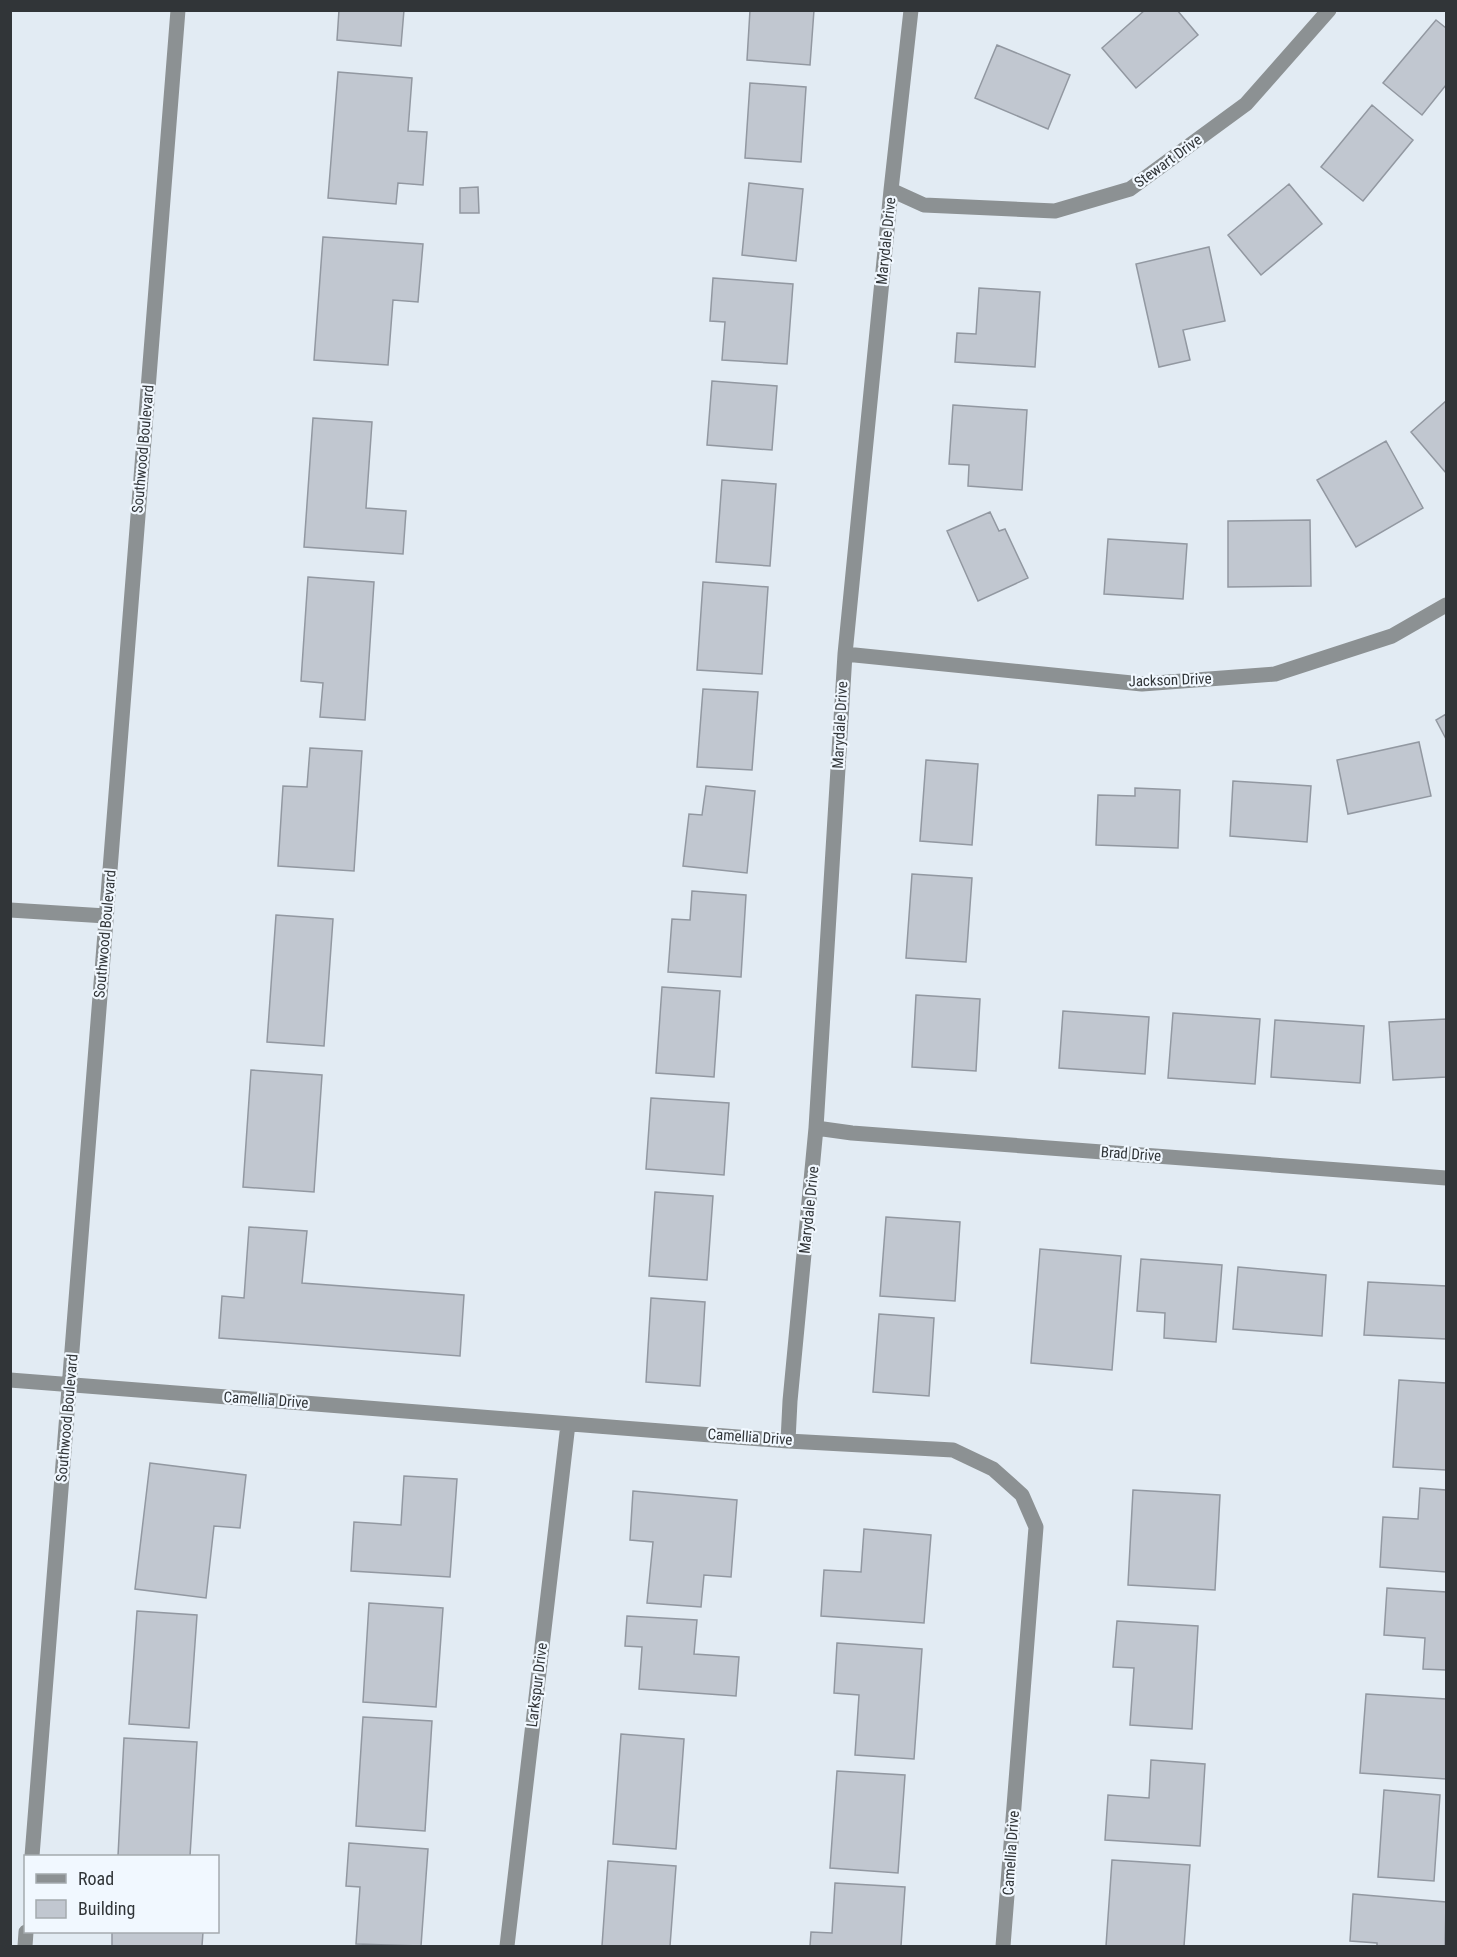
<svg xmlns="http://www.w3.org/2000/svg" width="1457" height="1957" font-family="'Roboto Condensed',sans-serif">
<style>
.building{fill:#c1c7d0;stroke:#9298a1;stroke-width:1.5}
.lines{fill:none;stroke-linecap:round;stroke-linejoin:round}
.minor{stroke:#8c9193;stroke-width:15}
.labels{text-anchor:middle;stroke-width:4.5;stroke-linejoin:round;paint-order:stroke}
.street-label{font-size:15px;fill:#313538;stroke:#f1f8ff}
</style>
<rect width="100%" height="100%" fill="#e2ebf3"/>
<path class="building" d="M 339,10 L 404,10 L 401,46 L 337,40 Z
M 750,10 L 814,10 L 810,65 L 747,60 Z
M 1145,10 L 1177,10 L 1198,35 L 1136,88 L 1102,48 Z
M 1436,20 L 1446,28 L 1446,85 L 1422,115 L 1383,83 Z
M 997,45 L 1070,75 L 1048,129 L 975,98 Z
M 338,72 L 412,78 L 408,131 L 427,132 L 423,185 L 398,183 L 396,204 L 328,198 Z
M 750,83 L 806,87 L 801,162 L 745,158 Z
M 1372,105 L 1413,140 L 1363,201 L 1321,167 Z
M 749,183 L 803,189 L 796,261 L 742,255 Z
M 1289,184 L 1322,224 L 1261,275 L 1228,235 Z
M 478,187 L 479,213 L 460,213 L 460,188 Z
M 323,237 L 423,244 L 418,302 L 393,300 L 388,365 L 314,360 Z
M 1209,247 L 1225,321 L 1183,330 L 1190,360 L 1159,367 L 1136,264 Z
M 713,278 L 793,284 L 787,364 L 722,360 L 725,322 L 710,321 Z
M 979,288 L 1040,292 L 1035,367 L 955,362 L 957,333 L 976,334 Z
M 712,381 L 777,386 L 772,450 L 707,445 Z
M 1446,401 L 1446,473 L 1411,432 Z
M 953,405 L 1027,410 L 1022,490 L 968,486 L 969,465 L 949,464 Z
M 313,418 L 372,422 L 366,508 L 406,511 L 403,554 L 304,547 Z
M 1386,441 L 1423,508 L 1356,547 L 1317,480 Z
M 722,480 L 776,484 L 770,566 L 716,562 Z
M 990,512 L 999,531 L 1005,529 L 1028,578 L 978,601 L 947,531 Z
M 1310,520 L 1311,586 L 1228,587 L 1228,521 Z
M 1108,539 L 1187,544 L 1183,599 L 1104,594 Z
M 308,577 L 374,582 L 365,720 L 320,717 L 323,683 L 301,681 Z
M 703,582 L 768,587 L 762,674 L 697,670 Z
M 703,689 L 758,692 L 752,770 L 697,767 Z
M 1446,714 L 1446,739 L 1436,720 Z
M 1419,742 L 1431,796 L 1348,814 L 1337,760 Z
M 310,748 L 362,751 L 354,871 L 278,866 L 283,786 L 307,787 Z
M 926,760 L 978,764 L 972,845 L 920,841 Z
M 1233,781 L 1311,786 L 1307,842 L 1230,836 Z
M 706,786 L 755,791 L 747,873 L 683,866 L 689,814 L 702,815 Z
M 1135,788 L 1180,790 L 1178,848 L 1096,845 L 1098,795 L 1135,796 Z
M 912,874 L 972,878 L 966,962 L 906,958 Z
M 692,891 L 746,895 L 741,977 L 668,972 L 672,919 L 690,920 Z
M 276,915 L 333,919 L 324,1046 L 267,1042 Z
M 662,987 L 720,991 L 714,1077 L 656,1073 Z
M 916,995 L 980,999 L 976,1071 L 912,1067 Z
M 1063,1011 L 1149,1017 L 1145,1074 L 1059,1068 Z
M 1173,1013 L 1260,1019 L 1255,1084 L 1168,1078 Z
M 1446,1019 L 1446,1077 L 1393,1080 L 1389,1022 Z
M 1275,1020 L 1364,1026 L 1360,1083 L 1271,1077 Z
M 251,1070 L 322,1075 L 314,1192 L 243,1187 Z
M 651,1098 L 729,1103 L 724,1175 L 646,1169 Z
M 655,1192 L 713,1196 L 707,1280 L 649,1276 Z
M 886,1217 L 960,1222 L 955,1301 L 880,1296 Z
M 249,1227 L 307,1231 L 302,1283 L 464,1295 L 460,1356 L 219,1338 L 222,1296 L 244,1298 Z
M 1040,1249 L 1121,1256 L 1112,1370 L 1031,1363 Z
M 1141,1259 L 1222,1265 L 1216,1342 L 1164,1338 L 1165,1313 L 1137,1311 Z
M 1238,1267 L 1326,1275 L 1322,1336 L 1233,1329 Z
M 1368,1282 L 1446,1286 L 1446,1363 L 1446,1339 L 1364,1335 Z
M 651,1298 L 705,1302 L 700,1386 L 646,1382 Z
M 879,1314 L 934,1318 L 929,1396 L 873,1392 Z
M 1399,1380 L 1446,1383 L 1446,1470 L 1393,1467 Z
M 150,1463 L 246,1475 L 240,1528 L 214,1526 L 206,1598 L 135,1589 Z
M 404,1476 L 457,1479 L 450,1577 L 351,1571 L 354,1522 L 401,1525 Z
M 1420,1488 L 1446,1490 L 1446,1572 L 1380,1567 L 1383,1517 L 1418,1519 Z
M 1133,1490 L 1220,1495 L 1215,1590 L 1128,1585 Z
M 633,1491 L 737,1500 L 731,1577 L 704,1575 L 701,1607 L 647,1603 L 653,1542 L 630,1540 Z
M 864,1529 L 931,1535 L 924,1623 L 821,1616 L 824,1570 L 861,1572 Z
M 1387,1588 L 1446,1592 L 1446,1670 L 1423,1669 L 1425,1638 L 1384,1635 Z
M 369,1603 L 443,1608 L 436,1707 L 363,1702 Z
M 137,1611 L 197,1615 L 189,1728 L 129,1724 Z
M 627,1616 L 697,1620 L 694,1654 L 739,1657 L 736,1696 L 639,1689 L 642,1647 L 625,1646 Z
M 1117,1621 L 1198,1626 L 1192,1729 L 1130,1725 L 1134,1668 L 1113,1667 Z
M 837,1643 L 922,1649 L 914,1759 L 855,1755 L 859,1695 L 834,1693 Z
M 1366,1694 L 1446,1699 L 1446,1779 L 1360,1773 Z
M 363,1717 L 432,1721 L 425,1831 L 356,1826 Z
M 621,1734 L 684,1739 L 676,1849 L 613,1844 Z
M 124,1738 L 197,1742 L 190,1856 L 118,1856 Z
M 1151,1760 L 1205,1764 L 1200,1846 L 1105,1840 L 1108,1795 L 1149,1798 Z
M 837,1771 L 905,1775 L 898,1873 L 830,1868 Z
M 1384,1790 L 1440,1795 L 1434,1881 L 1378,1877 Z
M 349,1843 L 428,1849 L 421,1946 L 356,1944 L 360,1887 L 346,1886 Z
M 1112,1860 L 1190,1865 L 1184,1946 L 1106,1946 Z
M 608,1861 L 676,1866 L 670,1946 L 602,1946 Z
M 835,1883 L 905,1887 L 901,1946 L 810,1946 L 811,1932 L 832,1933 Z
M 1353,1894 L 1446,1902 L 1445,1946 L 1377,1946 L 1377,1943 L 1350,1941 Z
M 112,1932 L 203,1932 L 202,1946 L 112,1946 Z"/>
<g class="lines">
<path class="minor" d="M 891,190 L 924,205 L 1055,211 L 1130,189 L 1246,104 L 1329,10
M 845,654 L 1142,684 L 1275,674 L 1392,636 L 1446,605
M 10,910 L 106,916
M 816,1128 L 852,1133 L 1446,1178
M 10,1380 L 788,1441 L 953,1450 L 993,1469 L 1022,1495 L 1036,1527 L 1003,1946
M 788,1441 L 790,1401 L 816,1128 L 845,654 L 891,190 L 911,10
M 32,1856 L 178,10
M 25,1946 L 26,1932
M 507,1946 L 568,1424"/>
</g>
<g class="labels">
<g class="street-label">
<text transform="translate(1168 161) rotate(-36)" y="5">Stewart Drive</text>
<text transform="translate(886 241) rotate(-84)" y="5">Marydale Drive</text>
<text transform="translate(143 449) rotate(-85)" y="5">Southwood Boulevard</text>
<text transform="translate(1170 680) rotate(-2)" y="5">Jackson Drive</text>
<text transform="translate(840 725) rotate(-87)" y="5">Marydale Drive</text>
<text transform="translate(105 934) rotate(-85)" y="5">Southwood Boulevard</text>
<text transform="translate(1131 1154) rotate(4)" y="5">Brad Drive</text>
<text transform="translate(809 1210) rotate(-84)" y="5">Marydale Drive</text>
<text transform="translate(266 1400) rotate(4)" y="5">Camellia Drive</text>
<text transform="translate(67 1418) rotate(-85)" y="5">Southwood Boulevard</text>
<text transform="translate(750 1437) rotate(4)" y="5">Camellia Drive</text>
<text transform="translate(537 1685) rotate(-83)" y="5">Larkspur Drive</text>
<text transform="translate(1011 1853) rotate(-86)" y="5">Camellia Drive</text>
</g>
</g>
<rect width="1457" height="1957" fill="none" stroke="#313538" stroke-width="24"/>
<rect x="24" y="1855" width="195" height="78" fill="#f1f8ff" stroke="#a4aaaf" stroke-width="1.5"/>
<rect x="36" y="1874" width="30" height="9" fill="#8c9193" stroke="#a4aaaf" stroke-width="1.5"/>
<text x="78" y="1885" font-size="18" fill="#313538">Road</text>
<rect x="36" y="1900" width="30" height="18" fill="#c1c7d0" stroke="#a4aaaf" stroke-width="1.5"/>
<text x="78" y="1915" font-size="18" fill="#313538">Building</text>
</svg>
